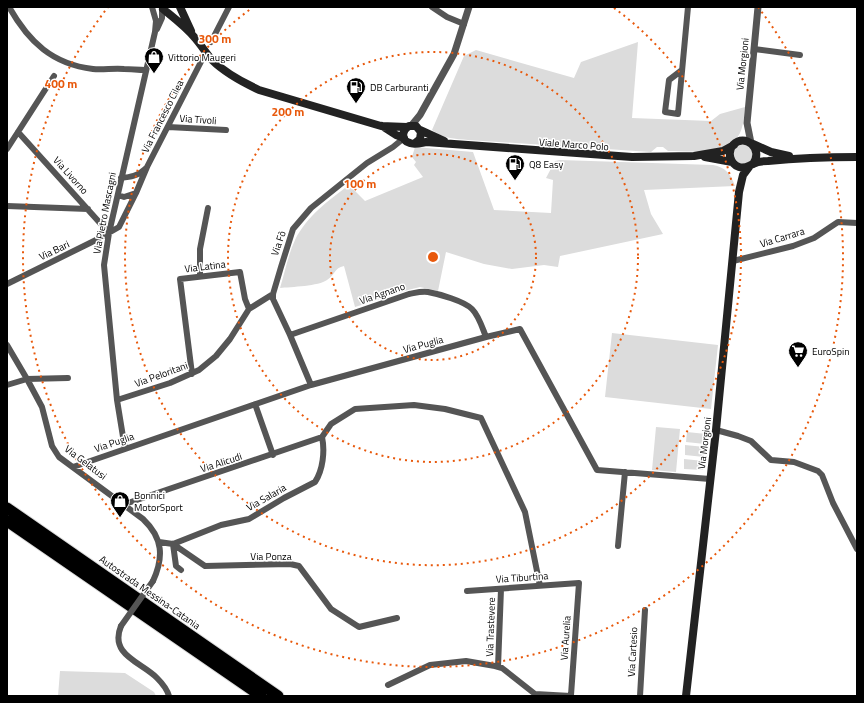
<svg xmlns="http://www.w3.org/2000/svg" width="864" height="703" font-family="'Titillium Web',sans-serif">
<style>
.green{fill:#dcdcdc}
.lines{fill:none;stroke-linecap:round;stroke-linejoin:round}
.motorway-casing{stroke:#dbdbdb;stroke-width:13}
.minor{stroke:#555;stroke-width:6}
.tertiary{stroke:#555;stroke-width:7}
.secondary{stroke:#222;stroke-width:8}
.motorway{stroke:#000;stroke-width:11}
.minor-bridge{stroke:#555;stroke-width:6}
.ring{fill:none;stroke:#e8590c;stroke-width:2;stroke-dasharray:2 4}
.labels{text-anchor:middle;stroke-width:3;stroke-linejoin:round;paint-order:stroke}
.poi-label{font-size:10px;fill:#000;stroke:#fff;text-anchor:start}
.street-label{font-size:10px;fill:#000;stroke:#fff}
.centre{fill:#e8590c;stroke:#fff;stroke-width:2}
.ring-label{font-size:12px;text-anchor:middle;font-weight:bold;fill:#e8590c;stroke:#fff;stroke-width:3;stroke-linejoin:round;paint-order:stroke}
</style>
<rect width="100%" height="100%" fill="#fff"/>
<path class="green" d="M 638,42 L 632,118 L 711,121 L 720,114 L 745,107 C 744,118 743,133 735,140 C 720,155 688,151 668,151 L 663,147 L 657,147 L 651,152 L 468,140 C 456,139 441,138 432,130 L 464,56 L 476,50 L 574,78 L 581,62 Z
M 743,144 L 747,144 L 753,149 L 753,160 L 745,166 L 736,162 C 733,153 731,147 743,144 Z
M 415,147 L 473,152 L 494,210 L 551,213 L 553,180 L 546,178 L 555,161 L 560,160 L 713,165 C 725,167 731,174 735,186 L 644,190 L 651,214 L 663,234 L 560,256 L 558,267 L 544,265 L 512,269 L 484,264 L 446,252 L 438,291 L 420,287 L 408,290 L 355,307 L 344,266 C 334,268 335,275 327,280 C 319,286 291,287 280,288 C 285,272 288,255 295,240 C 307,216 328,201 349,185 L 365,201 L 423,177 L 414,165 L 416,162 L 412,157 Z
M 612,333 L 718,345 L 711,409 L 605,397 Z
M 656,427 L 680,429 L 676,472 L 652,470 Z
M 687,432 L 706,434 L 705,444 L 686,442 Z
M 685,445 L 705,447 L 704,457 L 685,455 Z
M 684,459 L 704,461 L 703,470 L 684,469 Z
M 60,671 L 125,673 L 154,692 L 156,696 L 58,696 Z"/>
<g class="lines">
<defs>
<path id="motorway" d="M 7,508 L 278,696
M 7,521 L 261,696"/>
</defs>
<use href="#motorway" class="motorway-casing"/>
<path class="minor" d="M 9,7 C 29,42 52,64 93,69 C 103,70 114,68 124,69 C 131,69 138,70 145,70
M 432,7 L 447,17 L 464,24
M 157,29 L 162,18 L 162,9
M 211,42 L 229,7
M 754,49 L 800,55
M 682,70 L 669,80 L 665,112 L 678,114 L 688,7
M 168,127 L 226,130
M 18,132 L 109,233
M 7,149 L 54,76
M 121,178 C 130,177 138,176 145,169
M 118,195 L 124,197 L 136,193 L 147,167 L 206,52
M 7,206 L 88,209
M 733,261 L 793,246 L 814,238 L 838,222 L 857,223
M 200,276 L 200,249 L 208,208
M 7,284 L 98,239 L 119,227 L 136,193
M 290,335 L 409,294 C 415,293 421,291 428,292 C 439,294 464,301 472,309 C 479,316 482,327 486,337
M 7,345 L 27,379 L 42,407 L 52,446 L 59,457 L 143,519 C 163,538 164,557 153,581
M 192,374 L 180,279 L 240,272 L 245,299 L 249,309
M 7,385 L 27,379 L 68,378
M 311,385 L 290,335 L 273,299 L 273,294 L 281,267 L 293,229 L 311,208 L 367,163 L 393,147 L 404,138
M 117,400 L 170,383 L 199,370 L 216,356 L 230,339 L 249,309 L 273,294
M 255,404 L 273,455
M 716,430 L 738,436 L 751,441 L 771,460 L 794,462 L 818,471 L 822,475 L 833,503 L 857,549
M 322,437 L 331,424 L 355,409 L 414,405 L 445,409 L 481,418 L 525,512 L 540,586
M 125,449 L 117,400 L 104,265 L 109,233 L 155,32 L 156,21 L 152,7
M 73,467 L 311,385 L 486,337 L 520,329 L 597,470 L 710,479
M 125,504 L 322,437
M 159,542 L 173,544 L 221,525 L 249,519 L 284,498 L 315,482 C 323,470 325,451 322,437
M 173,544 L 205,566 L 290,564 L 299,566 L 331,609 L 359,627 L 397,618
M 173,544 L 176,566 L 181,570
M 618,546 L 625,472
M 467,591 L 579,583 L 571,695
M 121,626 C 109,655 141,662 157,678 C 162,683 167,689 169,696
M 498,667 L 501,589
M 388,685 L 430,665 L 466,661 L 495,666 L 502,668 L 535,694 L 571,696
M 640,696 L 645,610"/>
<path class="tertiary" d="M 411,126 L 420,115 L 454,54 L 469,7
M 751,143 L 747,123 L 758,7"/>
<path class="secondary" d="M 180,7 L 191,31
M 163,9 C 174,18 186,27 195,38 C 201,45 206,53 212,60 C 225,73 242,82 259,90 L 381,126 L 407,127
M 382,126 L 396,135 L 404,138
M 420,130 L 444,141
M 415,143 L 420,139 L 421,132 L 416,126 L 409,126 C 402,130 400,141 410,143 C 414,145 421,143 426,142 L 632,157 L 694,156 L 723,151 L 734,145
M 753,144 L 771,152 L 789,156
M 705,157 L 732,162
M 753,164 C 764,149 745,132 733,145 C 727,152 730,164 739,167 C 745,169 748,166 753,164 C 758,161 764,161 768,161 C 798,158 827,157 857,157
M 686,696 L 716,430 L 739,192 L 743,175 L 749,167"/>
<use href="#motorway" class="motorway"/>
<path class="minor-bridge" d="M 121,626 L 153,581"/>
</g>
<g class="ring">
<circle cx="433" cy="257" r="103"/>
<circle cx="433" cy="257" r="205"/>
<path d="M614 8A308 308 0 1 1 252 8"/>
<path d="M758 7A410 410 0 1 1 108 7"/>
</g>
<defs>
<symbol id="shop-pin" viewBox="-11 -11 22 30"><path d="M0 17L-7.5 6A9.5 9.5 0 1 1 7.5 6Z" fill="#000" stroke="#fff"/><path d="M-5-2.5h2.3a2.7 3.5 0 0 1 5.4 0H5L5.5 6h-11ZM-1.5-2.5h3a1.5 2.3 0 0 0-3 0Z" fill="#fff"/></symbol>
<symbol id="fuel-pin" viewBox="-11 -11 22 30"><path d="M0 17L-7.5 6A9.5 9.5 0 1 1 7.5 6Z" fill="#000" stroke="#fff"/><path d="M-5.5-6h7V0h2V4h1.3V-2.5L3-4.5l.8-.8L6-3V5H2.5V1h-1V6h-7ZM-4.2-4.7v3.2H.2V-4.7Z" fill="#fff"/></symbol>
<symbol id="supermarket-pin" viewBox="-11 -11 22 30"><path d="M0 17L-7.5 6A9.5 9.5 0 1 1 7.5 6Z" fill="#000" stroke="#fff"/><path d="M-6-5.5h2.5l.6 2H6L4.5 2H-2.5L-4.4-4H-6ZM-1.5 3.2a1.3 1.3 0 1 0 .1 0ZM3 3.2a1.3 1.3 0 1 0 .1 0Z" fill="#fff"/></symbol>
</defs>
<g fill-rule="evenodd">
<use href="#shop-pin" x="143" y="46" width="22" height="30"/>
<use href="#fuel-pin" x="345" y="76" width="22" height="30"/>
<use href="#fuel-pin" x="504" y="153" width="22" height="30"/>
<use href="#supermarket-pin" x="787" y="340" width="22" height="30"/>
<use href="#shop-pin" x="109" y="490" width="22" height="30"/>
</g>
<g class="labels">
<g class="poi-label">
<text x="168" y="61">Vittorio Maugeri</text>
<text x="370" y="91">DB Carburanti</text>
<text x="529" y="168">Q8 Easy</text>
<text x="812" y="355">EuroSpin</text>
<text x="134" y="499">Bonnici<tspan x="134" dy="12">MotorSport</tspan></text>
</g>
<g class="street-label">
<text transform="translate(742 64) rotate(-84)" y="4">Via Morgioni</text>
<text transform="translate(162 116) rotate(-63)" y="4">Via Francesco Cilea</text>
<text transform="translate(198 119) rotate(4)" y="4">Via Tivoli</text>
<text transform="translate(574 144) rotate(4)" y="4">Viale Marco Polo</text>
<text transform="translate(71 175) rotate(48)" y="4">Via Livorno</text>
<text transform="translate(104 213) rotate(-79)" y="4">Via Pietro Mascagni</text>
<text transform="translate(782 237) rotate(-17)" y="4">Via Carrara</text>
<text transform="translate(278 243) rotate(-71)" y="4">Via Fò</text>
<text transform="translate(54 250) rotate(-26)" y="4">Via Bari</text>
<text transform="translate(205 266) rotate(-7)" y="4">Via Latina</text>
<text transform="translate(382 293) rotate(-19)" y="4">Via Agnano</text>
<text transform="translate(423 344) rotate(-15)" y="4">Via Puglia</text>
<text transform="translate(161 374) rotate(-20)" y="4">Via Peloritani</text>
<text transform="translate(114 442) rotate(-19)" y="4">Via Puglia</text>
<text transform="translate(704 443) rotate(-83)" y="4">Via Morgioni</text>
<text transform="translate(86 462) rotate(37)" y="4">Via Gelatusi</text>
<text transform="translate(221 462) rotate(-18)" y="4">Via Alicudi</text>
<text transform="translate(266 497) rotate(-30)" y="4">Via Salaria</text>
<text x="271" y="560">Via Ponza</text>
<text transform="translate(522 577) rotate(-4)" y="4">Via Tiburtina</text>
<text transform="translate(150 592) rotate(35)" y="4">Autostrada Messina-Catania</text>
<text transform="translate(490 627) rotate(-88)" y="4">Via Trastevere</text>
<text transform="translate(565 638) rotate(-86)" y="4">Via Aurelia</text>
<text transform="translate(632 652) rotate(-87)" y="4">Via Cartesio</text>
</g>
</g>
<circle cx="433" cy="257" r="6" class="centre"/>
<g class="ring-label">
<text x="215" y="43">300 m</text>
<text x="61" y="88">400 m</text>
<text x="288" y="116">200 m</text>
<text x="360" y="188">100 m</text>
</g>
<rect width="864" height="703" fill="none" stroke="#000000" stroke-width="16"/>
</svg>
